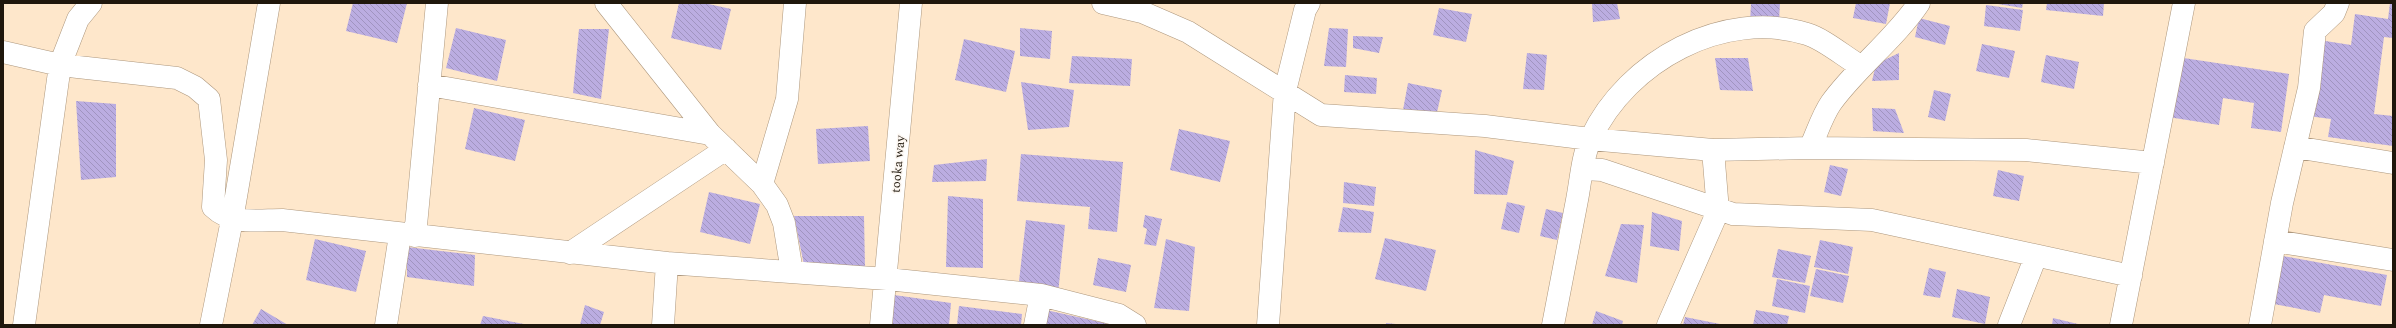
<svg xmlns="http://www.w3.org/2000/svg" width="2396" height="328" font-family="Spectral,serif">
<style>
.building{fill:url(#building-back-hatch)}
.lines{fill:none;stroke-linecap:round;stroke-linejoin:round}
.minor-casing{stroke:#ad977d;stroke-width:23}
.minor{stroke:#fff;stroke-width:22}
.labels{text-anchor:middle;stroke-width:3;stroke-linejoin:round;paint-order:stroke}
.street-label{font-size:13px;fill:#1f170c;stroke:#fcf7f2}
</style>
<defs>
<pattern id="building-back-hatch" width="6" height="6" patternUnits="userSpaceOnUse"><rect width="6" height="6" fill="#bbade1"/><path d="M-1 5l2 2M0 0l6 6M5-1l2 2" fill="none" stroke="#a094c0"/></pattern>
</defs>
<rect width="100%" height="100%" fill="#fee7cb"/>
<path class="building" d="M 353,3 L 407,3 L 397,43 L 346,31 Z
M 679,3 L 704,3 L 731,9 L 721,50 L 671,38 Z
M 1592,3 L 1617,3 L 1620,19 L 1593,22 Z
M 1751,3 L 1780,3 L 1779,21 L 1750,24 Z
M 1856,3 L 1890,3 L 1886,24 L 1853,18 Z
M 1992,3 L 2023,3 L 2022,8 Z
M 2047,3 L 2104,3 L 2103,16 L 2046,10 Z
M 2390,3 L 2393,3 L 2393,38 L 2384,37 L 2374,114 L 2393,116 L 2393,146 L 2328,137 L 2331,119 L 2308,116 L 2319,40 L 2351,45 L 2355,14 L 2388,19 Z
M 1986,5 L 2023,10 L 2020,31 L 1984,26 Z
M 1439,8 L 1472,14 L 1466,42 L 1433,35 Z
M 1919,18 L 1950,26 L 1945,45 L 1915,37 Z
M 456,28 L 506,40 L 497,81 L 446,68 Z
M 1020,28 L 1052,31 L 1050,59 L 1020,56 Z
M 1329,28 L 1348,29 L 1346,67 L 1324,66 Z
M 579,29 L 609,29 L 601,99 L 573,93 Z
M 1353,36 L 1383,37 L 1379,53 L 1353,48 Z
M 964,39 L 1015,51 L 1006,92 L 955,80 Z
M 1982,44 L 2015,51 L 2009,78 L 1976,71 Z
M 1527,53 L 1547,55 L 1544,90 L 1523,89 Z
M 1899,53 L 1899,80 L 1872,81 L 1876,64 Z
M 2046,55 L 2079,62 L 2074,89 L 2041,82 Z
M 1072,56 L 1132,59 L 1130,86 L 1069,83 Z
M 2177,57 L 2289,74 L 2281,132 L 2251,128 L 2254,103 L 2223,98 L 2219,125 L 2168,117 Z
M 1715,58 L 1748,58 L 1753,91 L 1720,90 Z
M 1345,75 L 1377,78 L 1376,94 L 1344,92 Z
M 1021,82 L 1074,90 L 1069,127 L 1028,130 Z
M 1408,83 L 1442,90 L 1436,117 L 1403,110 Z
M 1934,90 L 1951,94 L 1945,121 L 1928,117 Z
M 76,101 L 116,104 L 116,177 L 81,180 Z
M 474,108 L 525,120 L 515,161 L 465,149 Z
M 1872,108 L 1895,109 L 1904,133 L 1873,131 Z
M 868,126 L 870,161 L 818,164 L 816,129 Z
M 1179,129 L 1230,141 L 1220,182 L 1170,170 Z
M 1475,150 L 1514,161 L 1507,195 L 1474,194 Z
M 1021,154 L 1123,162 L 1117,232 L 1088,229 L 1090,207 L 1017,201 Z
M 987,159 L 986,181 L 932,182 L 934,165 Z
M 1830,165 L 1848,169 L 1841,196 L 1824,192 Z
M 1998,170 L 2024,176 L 2019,201 L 1993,196 Z
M 1344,182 L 1376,187 L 1374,206 L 1343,203 Z
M 709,192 L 760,204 L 750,244 L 700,232 Z
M 948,196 L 983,199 L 983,268 L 946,267 Z
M 1507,202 L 1525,206 L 1519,233 L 1501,229 Z
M 1343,207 L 1374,212 L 1371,233 L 1338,232 Z
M 1546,209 L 1563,213 L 1557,240 L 1540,236 Z
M 1652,212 L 1682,221 L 1679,251 L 1650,246 Z
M 1145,215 L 1162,219 L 1156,246 L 1144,244 L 1147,229 L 1143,227 Z
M 794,216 L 864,216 L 865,268 L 804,265 Z
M 1026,220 L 1065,225 L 1058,294 L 1018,290 Z
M 1621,224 L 1644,225 L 1637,283 L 1605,276 Z
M 1385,238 L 1436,250 L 1426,291 L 1375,279 Z
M 315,239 L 366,251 L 356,292 L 306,280 Z
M 1166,239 L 1195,247 L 1189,311 L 1154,308 Z
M 1820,240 L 1853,247 L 1848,274 L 1814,267 Z
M 407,247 L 475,255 L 474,286 L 407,277 Z
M 1778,249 L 1811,256 L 1805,283 L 1772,277 Z
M 2283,256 L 2387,275 L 2381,306 L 2324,295 L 2320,313 L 2274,304 Z
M 1098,258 L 1131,265 L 1126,292 L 1093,285 Z
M 1929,268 L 1946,272 L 1940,298 L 1923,295 Z
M 1816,269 L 1849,276 L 1843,303 L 1810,296 Z
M 1777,279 L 1810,286 L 1805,313 L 1772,306 Z
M 1957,289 L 1990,297 L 1985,324 L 1952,317 Z
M 894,295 L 951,303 L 949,325 L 891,325 Z
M 585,305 L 604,312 L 600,325 L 580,325 Z
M 959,306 L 1022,314 L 1021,325 L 957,325 Z
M 261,309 L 288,325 L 252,325 Z
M 1046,310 L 1109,324 L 1043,325 Z
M 1756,310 L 1789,316 L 1787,325 L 1753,325 Z
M 1596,311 L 1623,321 L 1622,325 L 1592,325 Z
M 483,316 L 524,324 L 524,325 L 480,325 Z
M 1685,317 L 1720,324 L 1720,325 L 1683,325 Z
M 2053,318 L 2078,324 L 2078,325 L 2052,325 Z
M 1386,323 L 1396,324 L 1396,325 L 1386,325 Z"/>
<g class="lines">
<defs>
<path id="minor" d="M 606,3 L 710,134 L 762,184 L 777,205 L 784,223 L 792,272
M 1103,3 L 1142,12 L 1188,32 L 1321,115 L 1485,126 L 1590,139 L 1713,150 L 1810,148 L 2026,150 L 2153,163
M 3,52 L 60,65 L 177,78 L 195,87 L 209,99 L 216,160 L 213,207 C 232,225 257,220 282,220 L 667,263 L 663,325
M 429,85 L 710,134
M 2295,147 L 2393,163
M 1810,148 C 1817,133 1822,116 1831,103 C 1857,67 1894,40 1919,3
M 1583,169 L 1602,170 L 1733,214 L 1872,220 L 2131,276
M 762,184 L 787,99 L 795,3
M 415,236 L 437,3
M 2275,241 L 2393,260
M 570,253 L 726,149
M 667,263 L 887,279 L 1041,295 L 1119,315 L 1135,325
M 24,325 L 60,65 L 78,19 L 91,3
M 211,325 L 232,220 L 269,3
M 386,325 L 400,235
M 881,325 L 911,3
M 1035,325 L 1041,295
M 1268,325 L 1285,91 L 1305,10 L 1309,3
M 1553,325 C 1561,283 1569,242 1577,200 C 1581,180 1582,156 1591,138 C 1627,61 1724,8 1807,34 C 1824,39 1846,58 1862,67
M 1668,325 L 1718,211 L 1713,150
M 2009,325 L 2036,256
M 2121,325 L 2184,3
M 2260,325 L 2282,203 L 2309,88 L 2315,31 L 2334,13 L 2338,3"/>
</defs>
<use href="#minor" class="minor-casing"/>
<use href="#minor" class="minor"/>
</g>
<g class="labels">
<g class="street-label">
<text transform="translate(897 164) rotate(-85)" y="5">tooka way</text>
</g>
</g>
<rect width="2396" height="328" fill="none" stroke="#1f170c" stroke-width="8"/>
</svg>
